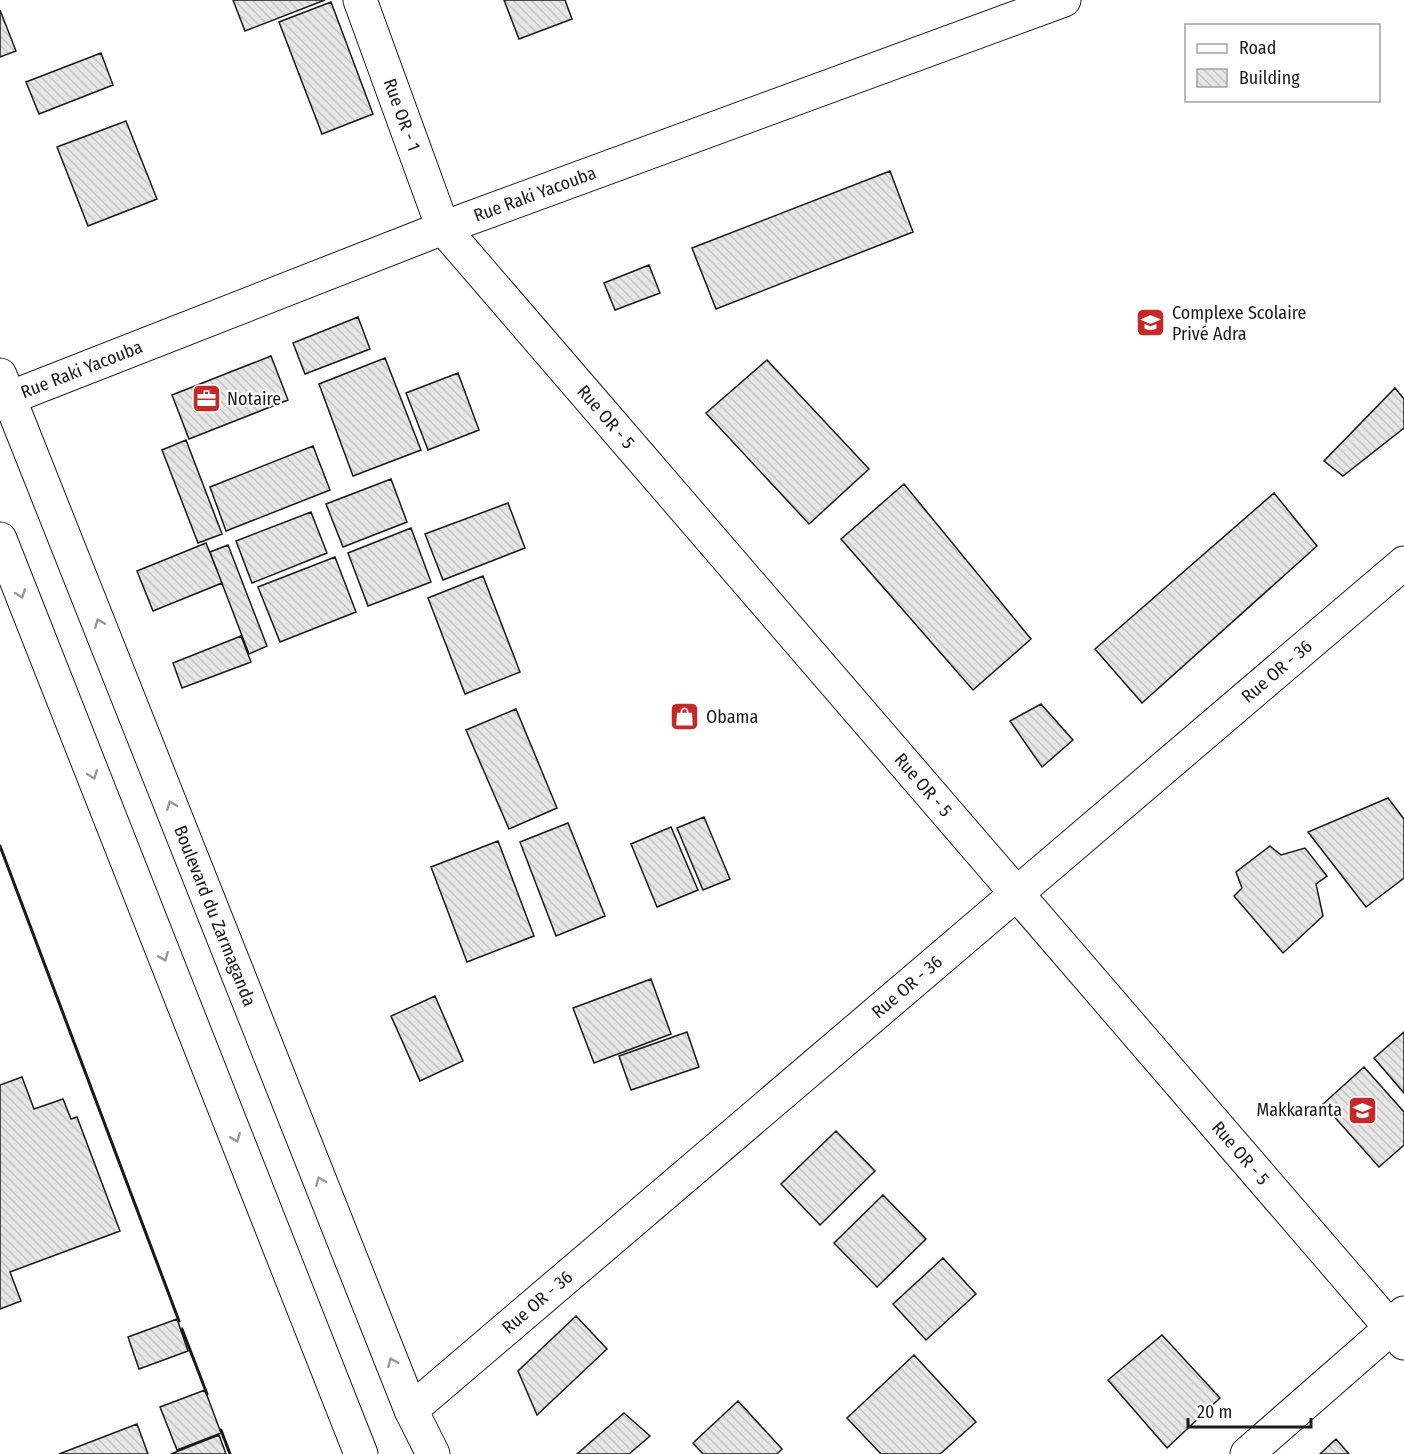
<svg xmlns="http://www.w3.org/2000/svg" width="1404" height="1454" font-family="'Fira Sans Condensed',sans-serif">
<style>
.building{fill:url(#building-back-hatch);stroke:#1a1a1a;stroke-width:1.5}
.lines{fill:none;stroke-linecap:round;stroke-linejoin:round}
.minor-casing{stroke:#1a1a1a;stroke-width:35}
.major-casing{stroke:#1a1a1a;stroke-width:35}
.minor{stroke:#fff;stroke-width:33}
.major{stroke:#fff;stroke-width:33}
.wall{stroke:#1a1a1a;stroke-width:3}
.oneway{stroke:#989898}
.labels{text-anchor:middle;stroke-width:4.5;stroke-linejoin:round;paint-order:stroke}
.street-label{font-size:18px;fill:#1a1a1a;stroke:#fff}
.poi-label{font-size:18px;fill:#1a1a1a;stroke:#fff;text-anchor:start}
</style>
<defs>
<pattern id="building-back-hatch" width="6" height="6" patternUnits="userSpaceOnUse" patternTransform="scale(1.5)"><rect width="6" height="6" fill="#e6e6e6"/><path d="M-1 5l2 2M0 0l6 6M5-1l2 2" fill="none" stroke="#c5c5c5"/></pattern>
</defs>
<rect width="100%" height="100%" fill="#fff"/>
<path class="building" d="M 233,0 L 325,0 L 245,31 Z
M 504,0 L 565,0 L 572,19 L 519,39 Z
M 331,2 L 373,114 L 322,134 L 279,22 Z
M 0,10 L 16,51 L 0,57 Z
M 101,53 L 113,85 L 39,114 L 26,82 Z
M 126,121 L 157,199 L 88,226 L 57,147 Z
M 890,171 L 913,232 L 716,309 L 692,248 Z
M 649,265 L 660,293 L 615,310 L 604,283 Z
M 358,317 L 370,349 L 305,374 L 293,343 Z
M 271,356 L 288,400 L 189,439 L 172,395 Z
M 385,358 L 421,450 L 353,476 L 319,384 Z
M 767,360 L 869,469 L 809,524 L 706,413 Z
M 458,373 L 479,430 L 428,450 L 406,393 Z
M 1395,388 L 1404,399 L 1404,428 L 1343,476 L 1324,461 Z
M 186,440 L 222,534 L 198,543 L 162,450 Z
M 313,446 L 330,490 L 226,531 L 210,487 Z
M 391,479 L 407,522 L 343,547 L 326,504 Z
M 904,484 L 1031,639 L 973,690 L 841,539 Z
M 1274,493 L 1317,546 L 1142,703 L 1095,649 Z
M 508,503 L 525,548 L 443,580 L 425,534 Z
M 311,512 L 327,553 L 252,583 L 236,541 Z
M 411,528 L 431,582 L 368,606 L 348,553 Z
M 206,543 L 222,583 L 153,611 L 137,571 Z
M 228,545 L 267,646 L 249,654 L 210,552 Z
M 335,557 L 356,612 L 280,642 L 258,587 Z
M 483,576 L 520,672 L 465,694 L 428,598 Z
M 241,636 L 251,662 L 182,688 L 173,663 Z
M 1041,704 L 1073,740 L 1042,767 L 1010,721 Z
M 516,709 L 557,808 L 509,829 L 466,730 Z
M 1388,798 L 1404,819 L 1404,878 L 1366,907 L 1308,832 Z
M 704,817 L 730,879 L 703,890 L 677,828 Z
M 568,823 L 605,916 L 556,936 L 520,842 Z
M 671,827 L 698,890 L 657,907 L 631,844 Z
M 498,841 L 534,936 L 467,962 L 431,867 Z
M 1270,846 L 1281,855 L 1305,848 L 1327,876 L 1316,884 L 1323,916 L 1283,953 L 1234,896 L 1242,888 L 1236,872 Z
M 651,979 L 671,1034 L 594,1063 L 573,1008 Z
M 435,996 L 463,1061 L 420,1081 L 391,1016 Z
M 687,1032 L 699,1067 L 631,1090 L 619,1056 Z
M 1404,1032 L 1404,1093 L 1374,1058 Z
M 1364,1067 L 1404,1112 L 1404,1145 L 1379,1167 L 1323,1104 Z
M 22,1077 L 34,1109 L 63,1099 L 71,1119 L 77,1117 L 120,1231 L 10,1272 L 21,1301 L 0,1309 L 0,1085 Z
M 836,1131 L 875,1171 L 820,1225 L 781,1184 Z
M 883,1195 L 926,1239 L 877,1287 L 834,1243 Z
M 943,1258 L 976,1294 L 926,1340 L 893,1304 Z
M 576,1316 L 607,1349 L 537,1415 L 518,1371 Z
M 177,1319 L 188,1351 L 139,1369 L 128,1337 Z
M 1162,1335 L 1220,1398 L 1167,1448 L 1108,1380 Z
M 914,1355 L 976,1422 L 940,1454 L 881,1454 L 847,1418 Z
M 205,1390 L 221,1433 L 177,1450 L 160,1407 Z
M 738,1401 L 782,1449 L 777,1454 L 703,1454 L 693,1443 Z
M 624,1413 L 650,1436 L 629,1454 L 577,1454 Z
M 137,1424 L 148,1454 L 59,1454 Z
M 219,1435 L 226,1454 L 171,1454 Z
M 1336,1439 L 1349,1454 L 1320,1454 Z"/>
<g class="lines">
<defs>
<g id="minor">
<path id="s1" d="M 360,0 L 443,228 L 1404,1343"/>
<path id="s2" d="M 9,398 L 443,228 L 1064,0"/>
<path id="s3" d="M 411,1410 L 1404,563"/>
<path d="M 1247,1454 L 1391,1328 L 1404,1313"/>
</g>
<g id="major">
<path id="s4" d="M 0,375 L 411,1410 L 433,1454"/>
<path d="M 0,539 L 361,1454"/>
</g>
</defs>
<use href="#minor" class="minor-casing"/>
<use href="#major" class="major-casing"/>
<use href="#minor" class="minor"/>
<use href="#major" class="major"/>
<path class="wall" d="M 0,846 L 179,1321
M 182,1329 L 207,1394
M 221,1430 L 230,1454"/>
</g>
<defs><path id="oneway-chevron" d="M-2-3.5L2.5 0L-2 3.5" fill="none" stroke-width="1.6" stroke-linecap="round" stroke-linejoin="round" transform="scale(1.5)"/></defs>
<g class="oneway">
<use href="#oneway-chevron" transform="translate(21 594) rotate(69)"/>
<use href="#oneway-chevron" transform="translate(99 623) rotate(-112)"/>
<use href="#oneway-chevron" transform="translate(93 775) rotate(69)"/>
<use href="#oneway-chevron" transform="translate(171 805) rotate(-112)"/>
<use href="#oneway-chevron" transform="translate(164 957) rotate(68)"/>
<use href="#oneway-chevron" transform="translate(236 1138) rotate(68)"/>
<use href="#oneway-chevron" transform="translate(320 1181) rotate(-112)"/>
<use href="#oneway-chevron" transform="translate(392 1362) rotate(-112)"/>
</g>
<defs>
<symbol id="school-square" viewBox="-11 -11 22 22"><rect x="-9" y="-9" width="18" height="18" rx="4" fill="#c62828" stroke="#fff"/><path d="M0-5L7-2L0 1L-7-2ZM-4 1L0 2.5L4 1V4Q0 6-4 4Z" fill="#fff"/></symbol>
<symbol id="office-square" viewBox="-11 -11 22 22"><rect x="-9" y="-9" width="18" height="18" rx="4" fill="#c62828" stroke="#fff"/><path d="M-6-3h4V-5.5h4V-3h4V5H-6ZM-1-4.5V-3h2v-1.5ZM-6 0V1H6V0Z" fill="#fff"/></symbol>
<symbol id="shop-square" viewBox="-11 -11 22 22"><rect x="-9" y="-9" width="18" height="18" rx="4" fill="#c62828" stroke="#fff"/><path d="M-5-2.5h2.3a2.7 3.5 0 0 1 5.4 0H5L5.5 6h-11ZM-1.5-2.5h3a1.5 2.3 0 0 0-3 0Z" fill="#fff"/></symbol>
</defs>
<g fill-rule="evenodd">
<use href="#school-square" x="1134" y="306" width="33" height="33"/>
<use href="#office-square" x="190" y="382" width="33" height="33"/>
<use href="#shop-square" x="668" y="700" width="33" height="33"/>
<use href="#school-square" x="1346" y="1094" width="33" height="33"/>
</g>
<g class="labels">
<g class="street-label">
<text dy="6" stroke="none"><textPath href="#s1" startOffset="122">Rue OR - 1</textPath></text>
<text dy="6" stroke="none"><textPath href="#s2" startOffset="564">Rue Raki Yacouba</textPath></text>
<text dy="6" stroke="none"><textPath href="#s2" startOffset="78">Rue Raki Yacouba</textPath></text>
<text dy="6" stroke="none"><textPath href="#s1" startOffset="492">Rue OR - 5</textPath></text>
<text dy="6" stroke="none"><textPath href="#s3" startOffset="1138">Rue OR - 36</textPath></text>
<text dy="6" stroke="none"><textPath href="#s1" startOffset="978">Rue OR - 5</textPath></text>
<text dy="6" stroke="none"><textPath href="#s4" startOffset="582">Boulevard du Zarmaganda</textPath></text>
<text dy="6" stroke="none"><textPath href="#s3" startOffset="652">Rue OR - 36</textPath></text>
<text dy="6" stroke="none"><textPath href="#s1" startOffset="1464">Rue OR - 5</textPath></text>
<text dy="6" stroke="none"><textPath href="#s3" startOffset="166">Rue OR - 36</textPath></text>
</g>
<g class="poi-label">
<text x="1172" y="319">Complexe Scolaire<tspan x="1172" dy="21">Privé Adra</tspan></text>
<text x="227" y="405">Notaire</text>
<text x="706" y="723">Obama</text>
<text x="1342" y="1116" text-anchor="end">Makkaranta</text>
</g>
</g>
<rect x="1185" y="24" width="195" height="78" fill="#ffffff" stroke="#a3a3a3" stroke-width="1.5"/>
<rect x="1197" y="44" width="30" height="9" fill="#ffffff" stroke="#a3a3a3" stroke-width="1.5"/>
<text x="1239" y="54" font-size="18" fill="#1a1a1a">Road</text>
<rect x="1197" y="69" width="30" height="18" fill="url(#building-back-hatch)" stroke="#a3a3a3" stroke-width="1.5"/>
<text x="1239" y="84" font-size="18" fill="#1a1a1a">Building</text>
<path d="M1188 1418v9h123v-9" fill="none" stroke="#1a1a1a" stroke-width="3"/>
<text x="1197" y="1418" font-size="18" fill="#1a1a1a" stroke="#ffffff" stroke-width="4.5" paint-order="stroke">20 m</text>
</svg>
